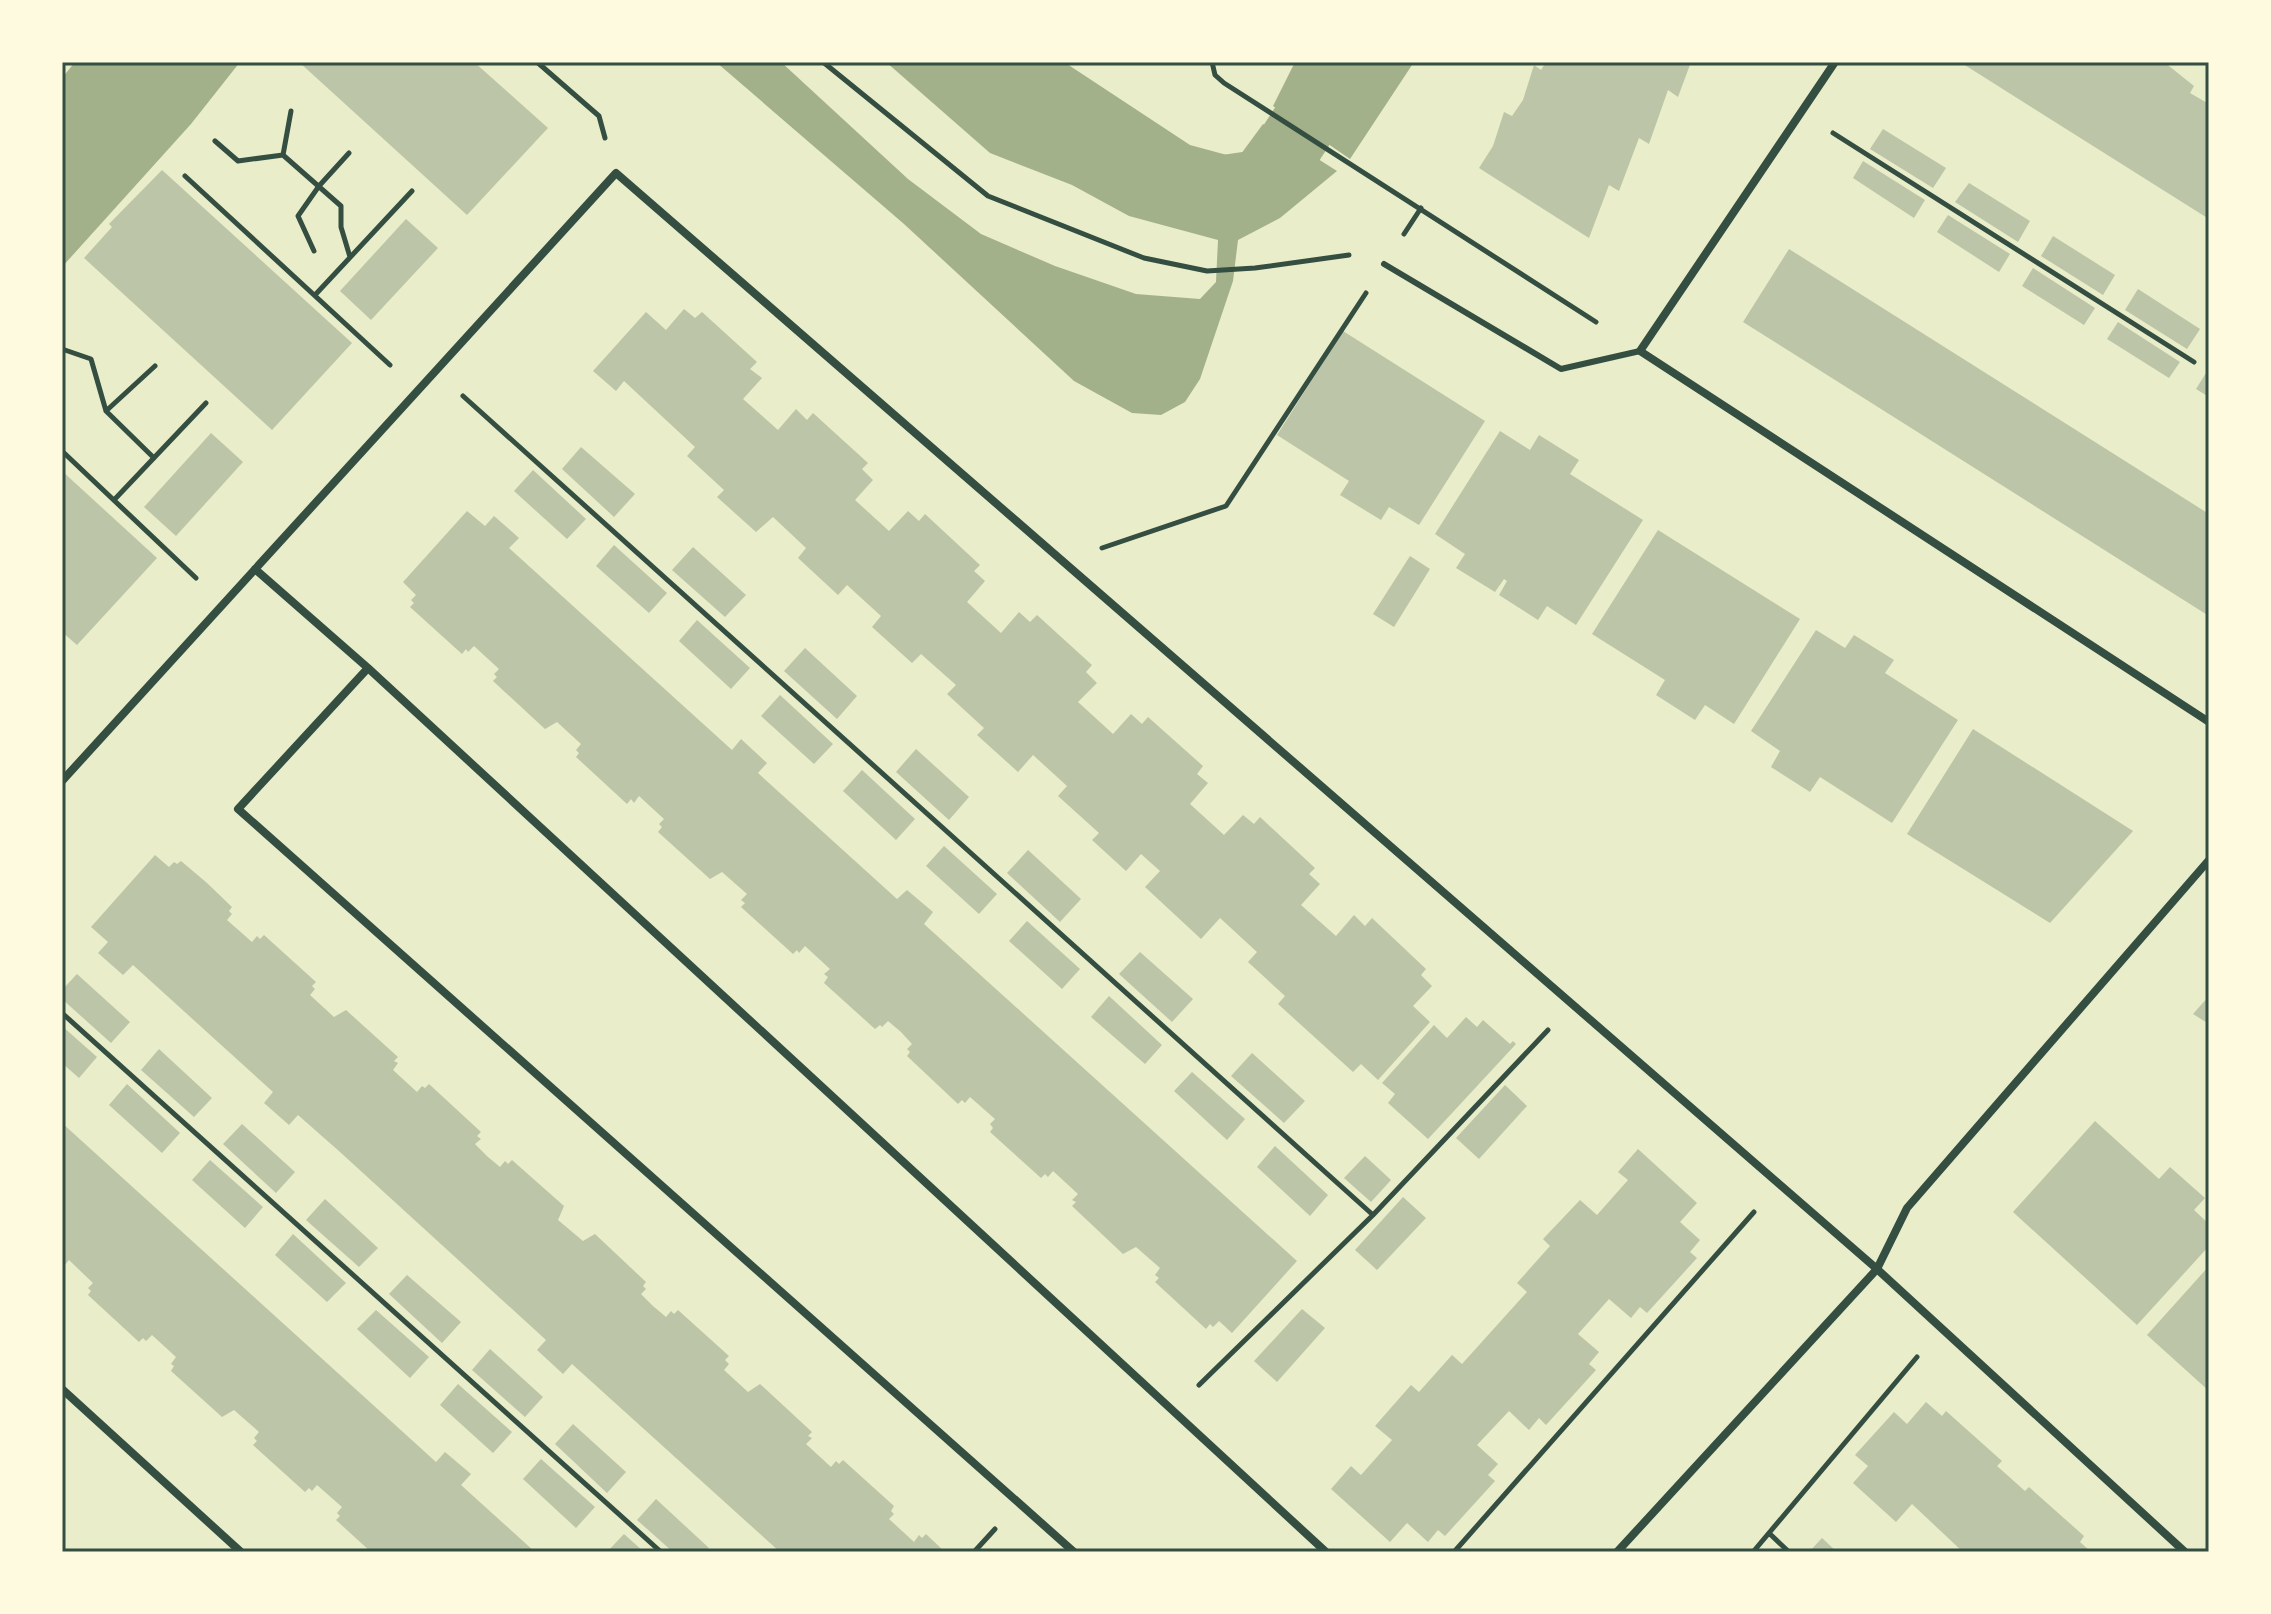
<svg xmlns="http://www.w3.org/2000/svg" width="2271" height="1614" font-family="'PT Sans',sans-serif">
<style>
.water{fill:#a3b18a}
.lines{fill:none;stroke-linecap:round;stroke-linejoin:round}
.canal{stroke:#a3b18a;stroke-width:66}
.building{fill:#bcc5a7}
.path{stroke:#344e41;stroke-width:5}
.service{stroke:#344e41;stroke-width:6}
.minor{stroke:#344e41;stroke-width:8}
.neatline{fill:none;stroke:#344e41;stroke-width:3}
</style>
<rect width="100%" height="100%" fill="#e9edc9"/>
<path class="water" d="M 75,62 L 240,62 L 191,124 L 62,267 L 62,78 Z
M 716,62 L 781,62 L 908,179 L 981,234 L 1055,266 L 1136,294 L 1200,299 L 1216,282 L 1218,240 L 1129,216 L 1072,185 L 990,153 L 886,62 L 1064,62 L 1190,145 L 1238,158 L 1263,124 L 1337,171 L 1280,218 L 1238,240 L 1233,281 L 1200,379 L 1185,402 L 1161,415 L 1132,413 L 1074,381 L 904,224 Z
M 1295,62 L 1414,62 L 1350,159 L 1273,106 Z"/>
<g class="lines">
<path class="canal" d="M 1225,188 L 1266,182 L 1344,62"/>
</g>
<path class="building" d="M 299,62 L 474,62 L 548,128 L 467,215 Z
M 1546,62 L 1691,62 L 1678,97 L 1668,90 L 1649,144 L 1639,138 L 1619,191 L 1609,185 L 1589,238 L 1479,168 L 1493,146 L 1504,112 L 1512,116 L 1523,100 L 1534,65 L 1541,70 Z
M 1960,62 L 2164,62 L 2194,86 L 2190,93 L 2209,104 L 2209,219 Z
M 1883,129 L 1946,168 L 1933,188 L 1870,149 Z
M 1863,161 L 1925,200 L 1914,218 L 1853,178 Z
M 162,170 L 352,343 L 272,430 L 84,258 L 112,227 L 109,224 Z
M 1969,183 L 2030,221 L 2018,242 L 1955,202 Z
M 1948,215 L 2010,254 L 1999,272 L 1937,232 Z
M 406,219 L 438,248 L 371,320 L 340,291 Z
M 2053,236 L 2115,275 L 2103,295 L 2041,256 Z
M 1789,249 L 2209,514 L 2209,616 L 1743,322 Z
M 2033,268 L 2095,308 L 2084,325 L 2022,286 Z
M 2138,289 L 2200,329 L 2187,349 L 2125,310 Z
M 684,309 L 695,318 L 702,312 L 757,362 L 750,369 L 762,378 L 743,399 L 778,430 L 796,409 L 807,420 L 813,413 L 868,463 L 862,469 L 873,480 L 855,500 L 889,531 L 908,511 L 919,521 L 925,514 L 980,565 L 974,571 L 985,581 L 967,602 L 1001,633 L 1019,612 L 1030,622 L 1037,615 L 1092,665 L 1086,672 L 1097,683 L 1078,702 L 1113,734 L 1131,714 L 1142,724 L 1148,717 L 1203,766 L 1197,774 L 1208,783 L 1190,804 L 1224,835 L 1243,815 L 1254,824 L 1260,817 L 1315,868 L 1309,874 L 1320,884 L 1301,905 L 1336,936 L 1354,915 L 1365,926 L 1372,918 L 1426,969 L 1421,975 L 1432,986 L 1413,1006 L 1430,1022 L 1378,1080 L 1361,1064 L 1353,1072 L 1278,1004 L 1285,996 L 1248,962 L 1257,952 L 1220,918 L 1201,939 L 1145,887 L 1160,871 L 1141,854 L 1126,871 L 1092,840 L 1099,833 L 1058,796 L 1067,786 L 1033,755 L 1018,772 L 977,735 L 984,728 L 947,694 L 956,685 L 921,654 L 912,663 L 872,627 L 881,616 L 847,585 L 838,595 L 798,558 L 806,548 L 773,517 L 756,532 L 717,497 L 724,490 L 687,456 L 695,447 L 624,381 L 616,391 L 593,371 L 646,312 L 666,330 Z
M 2118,322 L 2180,362 L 2169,378 L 2107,339 Z
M 1343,331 L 1485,421 L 1419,525 L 1389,507 L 1381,520 L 1340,495 L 1349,481 L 1277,435 Z
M 2209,368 L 2209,397 L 2196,389 Z
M 1500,431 L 1530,450 L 1539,435 L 1579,460 L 1570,474 L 1643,520 L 1576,625 L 1547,606 L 1538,620 L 1499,595 L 1507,581 L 1504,579 L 1495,592 L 1456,568 L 1465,554 L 1435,534 Z
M 211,433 L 243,462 L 176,536 L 144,507 Z
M 581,447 L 635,494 L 614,517 L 562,469 Z
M 533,470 L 586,519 L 567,539 L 514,491 Z
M 62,471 L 157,558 L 77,645 L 62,632 Z
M 467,511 L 485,526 L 494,516 L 519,538 L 509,548 L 732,750 L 741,739 L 767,763 L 758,773 L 897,899 L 907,890 L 933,912 L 924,924 L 1297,1261 L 1232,1333 L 1219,1321 L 1213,1327 L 1210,1324 L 1206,1329 L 1155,1282 L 1159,1278 L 1155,1275 L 1160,1268 L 1136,1247 L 1123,1254 L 1072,1206 L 1076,1202 L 1072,1200 L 1078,1194 L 1053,1171 L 1048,1177 L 1045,1174 L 1041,1178 L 990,1132 L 993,1128 L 990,1124 L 995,1119 L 970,1097 L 965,1103 L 962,1100 L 958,1104 L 907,1056 L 910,1052 L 907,1049 L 912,1044 L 901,1032 L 888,1021 L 882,1027 L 880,1025 L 875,1029 L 824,983 L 828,977 L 824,974 L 830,969 L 805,946 L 799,953 L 797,950 L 793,954 L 741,907 L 745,903 L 741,900 L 747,894 L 722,872 L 710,879 L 658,832 L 662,827 L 659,824 L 664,819 L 652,808 L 639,796 L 634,803 L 631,799 L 627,804 L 576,757 L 579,753 L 576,750 L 581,744 L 557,722 L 545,729 L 493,681 L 497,677 L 494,674 L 499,669 L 474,646 L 468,652 L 466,649 L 462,654 L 410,607 L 414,603 L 411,600 L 416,595 L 403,582 Z
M 1658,530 L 1800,619 L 1734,724 L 1705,705 L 1695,720 L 1656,695 L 1665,680 L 1592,634 Z
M 614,545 L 667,593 L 649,613 L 596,566 Z
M 693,547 L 746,595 L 725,617 L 672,570 Z
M 1410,556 L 1430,569 L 1394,627 L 1373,614 Z
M 697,620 L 750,668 L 731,689 L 679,641 Z
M 1816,630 L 1845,648 L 1854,635 L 1894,660 L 1885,673 L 1958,720 L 1892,823 L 1820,777 L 1810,792 L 1771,767 L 1780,751 L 1751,731 Z
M 805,648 L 857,696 L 837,719 L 784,671 Z
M 780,695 L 833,744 L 814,764 L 761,716 Z
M 1973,729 L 2133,831 L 2050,923 L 1907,834 Z
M 916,749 L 969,797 L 949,820 L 896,772 Z
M 862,770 L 915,819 L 896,840 L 843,791 Z
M 944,846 L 997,894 L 979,914 L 926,866 Z
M 1028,850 L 1081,899 L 1060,922 L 1007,873 Z
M 155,855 L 169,867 L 174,862 L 177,864 L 181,861 L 207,883 L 232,907 L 229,911 L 232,914 L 227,920 L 252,942 L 257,936 L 260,939 L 264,935 L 316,982 L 312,986 L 315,989 L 310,995 L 334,1017 L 346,1010 L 398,1057 L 394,1061 L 398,1063 L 393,1070 L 417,1092 L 422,1086 L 425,1088 L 429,1084 L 481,1132 L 477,1136 L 481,1139 L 475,1144 L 488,1157 L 500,1167 L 505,1161 L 508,1164 L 512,1160 L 564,1206 L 558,1220 L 583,1241 L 595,1234 L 646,1282 L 643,1286 L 646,1289 L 641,1294 L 653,1306 L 666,1317 L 671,1311 L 674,1314 L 678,1310 L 729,1356 L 725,1360 L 729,1364 L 724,1370 L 748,1392 L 760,1384 L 812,1432 L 808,1436 L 812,1438 L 806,1444 L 831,1467 L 836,1461 L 839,1464 L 843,1460 L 894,1506 L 891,1511 L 894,1514 L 889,1519 L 901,1530 L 914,1542 L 919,1535 L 922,1538 L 926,1534 L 945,1552 L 780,1552 L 572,1364 L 563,1374 L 537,1350 L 546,1340 L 340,1152 L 298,1115 L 289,1125 L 264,1103 L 273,1092 L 133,965 L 123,975 L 98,953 L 108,942 L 91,927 Z
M 1027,921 L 1080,969 L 1062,989 L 1009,941 Z
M 1140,952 L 1193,999 L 1172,1022 L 1119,974 Z
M 77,974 L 130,1022 L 111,1043 L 62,999 L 62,990 Z
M 1109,996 L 1162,1045 L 1145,1064 L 1091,1017 Z
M 2209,996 L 2209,1024 L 2193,1014 Z
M 1466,1017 L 1477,1027 L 1483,1020 L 1510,1044 L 1513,1041 L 1516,1044 L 1428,1139 L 1388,1103 L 1395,1094 L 1382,1083 L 1434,1025 L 1447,1038 Z
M 62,1026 L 97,1057 L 79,1078 L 62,1063 Z
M 159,1049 L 212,1098 L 194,1117 L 141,1070 Z
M 1252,1053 L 1305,1101 L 1284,1123 L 1231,1076 Z
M 1192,1072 L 1245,1119 L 1227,1140 L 1174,1091 Z
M 127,1084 L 180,1133 L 162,1153 L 109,1105 Z
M 1505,1085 L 1527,1106 L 1479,1159 L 1456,1138 Z
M 2095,1121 L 2159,1179 L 2170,1167 L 2205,1198 L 2194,1210 L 2209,1224 L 2209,1246 L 2137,1325 L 2013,1212 Z
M 62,1123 L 436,1462 L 445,1452 L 471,1474 L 461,1485 L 535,1552 L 371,1552 L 336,1520 L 340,1516 L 337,1513 L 342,1507 L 317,1485 L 312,1491 L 309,1488 L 305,1492 L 253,1445 L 257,1441 L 254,1438 L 259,1432 L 234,1410 L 222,1417 L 171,1371 L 174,1366 L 171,1364 L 176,1357 L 152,1335 L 146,1341 L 143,1338 L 139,1342 L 88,1295 L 91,1291 L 88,1288 L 93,1283 L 69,1260 L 64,1266 L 62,1264 Z
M 242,1124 L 295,1172 L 276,1193 L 223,1144 Z
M 1275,1146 L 1328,1195 L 1310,1216 L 1257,1167 Z
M 1638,1149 L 1697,1203 L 1680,1222 L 1700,1240 L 1690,1252 L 1697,1258 L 1647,1313 L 1640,1307 L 1631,1318 L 1609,1299 L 1594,1316 L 1578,1334 L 1599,1352 L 1589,1364 L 1596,1370 L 1546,1425 L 1539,1418 L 1529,1430 L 1509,1411 L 1477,1445 L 1498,1464 L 1488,1475 L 1495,1481 L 1445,1536 L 1438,1530 L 1428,1542 L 1407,1523 L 1390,1542 L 1331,1489 L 1351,1466 L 1361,1475 L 1392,1440 L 1375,1426 L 1411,1385 L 1419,1392 L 1452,1355 L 1462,1364 L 1527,1292 L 1517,1283 L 1550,1246 L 1543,1239 L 1580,1200 L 1597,1215 L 1628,1180 L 1618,1172 Z
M 1365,1156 L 1391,1180 L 1371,1202 L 1344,1178 Z
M 210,1160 L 263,1207 L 245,1228 L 192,1180 Z
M 1403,1197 L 1426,1218 L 1377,1270 L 1355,1250 Z
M 325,1199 L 378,1248 L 359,1267 L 306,1220 Z
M 293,1234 L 346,1283 L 327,1302 L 275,1255 Z
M 2209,1266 L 2209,1391 L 2147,1335 Z
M 407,1275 L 461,1322 L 442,1343 L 389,1294 Z
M 1302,1309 L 1325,1328 L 1277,1382 L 1254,1361 Z
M 376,1310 L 429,1357 L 410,1378 L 357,1329 Z
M 490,1349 L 543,1397 L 525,1417 L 472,1370 Z
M 458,1384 L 512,1432 L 493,1453 L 440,1405 Z
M 1926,1402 L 1942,1416 L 1946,1411 L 2002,1461 L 1997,1466 L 2025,1491 L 2029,1487 L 2084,1536 L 2080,1542 L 2091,1552 L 1963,1552 L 1912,1504 L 1896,1522 L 1853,1483 L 1868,1466 L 1855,1455 L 1894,1412 L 1907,1424 Z
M 573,1424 L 626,1472 L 607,1493 L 555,1444 Z
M 541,1459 L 595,1507 L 576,1528 L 523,1479 Z
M 656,1499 L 709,1548 L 705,1552 L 673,1552 L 637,1520 Z
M 624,1534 L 644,1552 L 607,1552 Z
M 1822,1538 L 1837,1552 L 1809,1552 Z"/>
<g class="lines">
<path class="path" d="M 537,62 L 599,116 L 605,138
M 823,62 L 988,196 L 1144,258 L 1207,271 L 1255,268 L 1349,255
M 1212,62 L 1215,75 L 1224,83 L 1596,322
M 291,111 L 283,155 L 341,206 L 341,227 L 350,257
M 1833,133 L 2194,362
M 215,141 L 238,161 L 283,155
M 185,176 L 390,365
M 1404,234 L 1421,208
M 314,251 L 298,216 L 319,186 L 349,153
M 315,295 L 412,191
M 62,349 L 91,359 L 106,411 L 154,458
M 463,396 L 1373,1215
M 106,411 L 155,366
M 62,451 L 196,578
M 114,500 L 206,403
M 1102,548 L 1226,506 L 1366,293
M 62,1013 L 661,1552
M 1199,1385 L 1373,1215 L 1548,1030
M 1770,1534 L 1789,1552
M 974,1552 L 995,1529
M 1454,1552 L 1754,1212
M 1753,1552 L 1917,1357"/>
<path class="service" d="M 1384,264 L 1561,369 L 1640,351"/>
<path class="minor" d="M 1835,62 L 1640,351 L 2209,722
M 255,569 L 368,668 L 1326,1552
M 368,668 L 238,809 L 1074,1552
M 62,781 L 616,173 L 1877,1269 L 2185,1552
M 62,1389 L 241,1552
M 1617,1552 L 1877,1269 L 1907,1208 L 2209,860"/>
</g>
<rect width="2271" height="1614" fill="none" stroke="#fefae0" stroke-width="128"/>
<rect x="64" y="64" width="2143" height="1486" class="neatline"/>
</svg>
